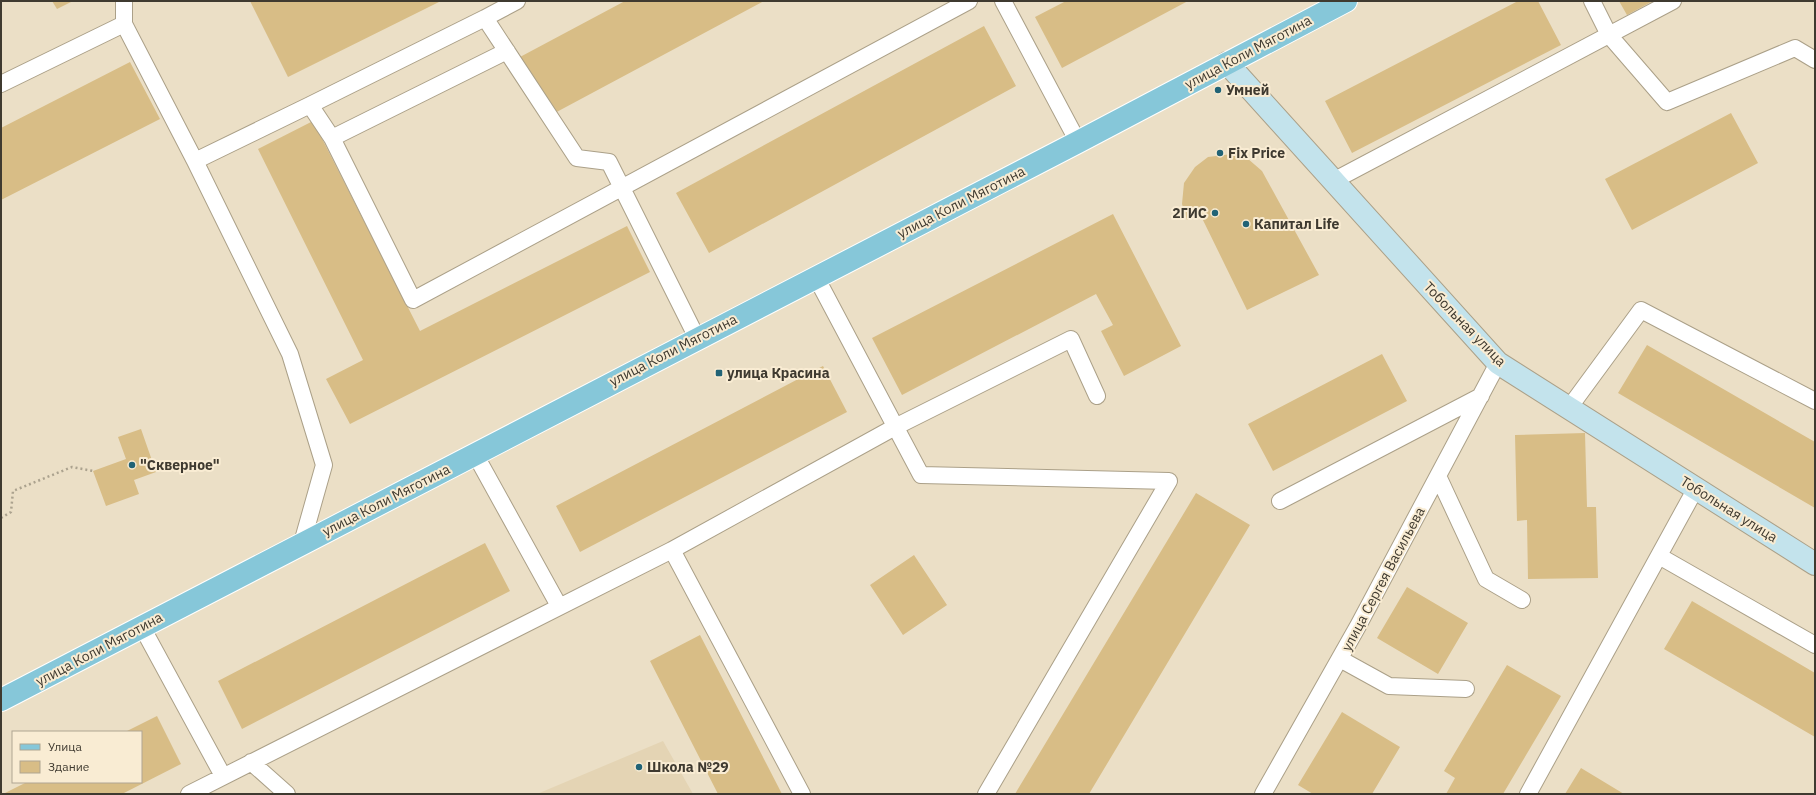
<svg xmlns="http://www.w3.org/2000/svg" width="1816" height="795" font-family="'IBM Plex Sans',sans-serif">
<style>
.built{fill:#e4d4b4}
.building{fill:#d8bd86}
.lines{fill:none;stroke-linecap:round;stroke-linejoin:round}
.lane-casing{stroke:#aba088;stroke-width:18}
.secondary-casing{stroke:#aba088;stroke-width:24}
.primary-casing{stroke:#fff;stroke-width:24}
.path{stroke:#aba28e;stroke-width:2.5;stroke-dasharray:2 3;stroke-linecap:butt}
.lane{stroke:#fff;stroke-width:16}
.secondary{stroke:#c3e3ec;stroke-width:22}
.primary{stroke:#86c7d9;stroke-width:22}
.poi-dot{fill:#216376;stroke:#f9ecd3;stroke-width:1.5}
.labels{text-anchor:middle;stroke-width:4;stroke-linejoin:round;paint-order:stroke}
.street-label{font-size:14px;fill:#3f3a30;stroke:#f9ecd3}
.poi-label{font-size:14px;font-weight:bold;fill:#3f3a30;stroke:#f9ecd3;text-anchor:start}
</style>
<rect width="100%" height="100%" fill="#ebdfc6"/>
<path class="built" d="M 663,741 L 693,794 L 537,794 Z"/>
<path class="building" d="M 52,1 L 73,1 L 57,9 Z
M 250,1 L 441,1 L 288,77 Z
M 625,1 L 764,1 L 551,115 L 520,57 Z
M 1066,1 L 1188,1 L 1062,68 L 1035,17 Z
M 1518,1 L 1538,1 L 1561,45 L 1352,153 L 1325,101 Z
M 1619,1 L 1653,1 L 1627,15 Z
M 984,26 L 1016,86 L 709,253 L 676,193 Z
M 130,62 L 160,119 L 1,200 L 1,128 Z
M 1731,113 L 1758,163 L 1632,230 L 1605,179 Z
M 313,121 L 420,331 L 627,226 L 650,272 L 350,424 L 326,379 L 363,360 L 258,149 Z
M 1232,154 L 1247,158 L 1262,171 L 1319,275 L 1247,310 L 1200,214 L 1187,220 L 1182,204 L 1184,183 L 1195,167 L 1208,157 Z
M 1113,214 L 1181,346 L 1124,376 L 1101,331 L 1113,325 L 1096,294 L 902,395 L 872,338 Z
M 1647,345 L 1815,442 L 1815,508 L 1618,393 Z
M 1382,354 L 1407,401 L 1273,471 L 1248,424 Z
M 823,366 L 847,412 L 580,552 L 556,506 Z
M 141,429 L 156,472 L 134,480 L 139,494 L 106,506 L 93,471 L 126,459 L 118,437 Z
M 1585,433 L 1587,507 L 1596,507 L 1598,578 L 1528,579 L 1527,520 L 1517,521 L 1515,435 Z
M 1196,493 L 1250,525 L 1089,794 L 1015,794 Z
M 485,543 L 510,591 L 242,729 L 218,681 Z
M 914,555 L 947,605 L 903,635 L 870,585 Z
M 1407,587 L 1468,623 L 1438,674 L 1377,638 Z
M 1692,601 L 1815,673 L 1815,737 L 1664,649 Z
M 700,635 L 782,794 L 718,794 L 650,661 Z
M 1507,665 L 1561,696 L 1503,794 L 1446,794 L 1455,778 L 1444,771 Z
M 1342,712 L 1400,747 L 1372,794 L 1313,794 L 1298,785 Z
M 157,716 L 181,764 L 122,794 L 3,794 L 27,782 L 141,782 L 141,732 L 125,732 Z
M 1581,768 L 1624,794 L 1565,794 Z"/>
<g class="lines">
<defs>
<path id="lane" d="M 517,1 L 485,18 L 577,158 L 609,162 L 697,338
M 1003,1 L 1078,142
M 1592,1 L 1609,35 L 1667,102 L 1795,48 L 1815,60
M 124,24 L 124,1
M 1,84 L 124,24 L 195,161 L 290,354 L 324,465 L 302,543
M 310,105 L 485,18
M 332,138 L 507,51
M 195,161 L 310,105 L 332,138 L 413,300 L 969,1
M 1333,181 L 1673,1
M 816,277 L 921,475 L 1169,481 L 986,794
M 1569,408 L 1641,310 L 1815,401
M 475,454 L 559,606
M 1438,476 L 1486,579 L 1522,600
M 1280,501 L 1481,396
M 1659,556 L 1815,645
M 142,627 L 223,776
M 1340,659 L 1389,686 L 1466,689
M 251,762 L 287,794
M 189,794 L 672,550
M 802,794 L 672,550 L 895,427 L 1071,339 L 1097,396
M 1263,794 L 1358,626 L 1498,363
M 1528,794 L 1696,488"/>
<path id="secondary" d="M 1227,63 L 1498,363 L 1815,564"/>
<path id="primary" d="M 1,700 L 1078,142 L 1346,1"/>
</defs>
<use href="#lane" class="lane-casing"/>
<use href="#secondary" class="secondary-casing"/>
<use href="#primary" class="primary-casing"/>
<path class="path" d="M 1,518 L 11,512 L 13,491 L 72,467 L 93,471"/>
<use href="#lane" class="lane"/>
<use href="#secondary" class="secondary"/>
<use href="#primary" class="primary"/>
</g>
<g class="poi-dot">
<circle cx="1218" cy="90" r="4"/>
<circle cx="1220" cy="153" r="4"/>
<circle cx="1215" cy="213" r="4"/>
<circle cx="1246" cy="224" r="4"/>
<rect x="715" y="369" width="8" height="8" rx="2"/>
<circle cx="132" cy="465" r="4"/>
<circle cx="639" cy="767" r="4"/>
</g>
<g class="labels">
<g class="street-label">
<text transform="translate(1248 52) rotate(-28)" y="5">улица Коли Мяготина</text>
<text transform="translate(961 202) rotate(-27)" y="5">улица Коли Мяготина</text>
<text transform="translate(1465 324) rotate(46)" y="5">Тобольная улица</text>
<text transform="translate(673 350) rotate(-27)" y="5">улица Коли Мяготина</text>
<text transform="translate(386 500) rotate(-27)" y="5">улица Коли Мяготина</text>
<text transform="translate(1729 509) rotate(32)" y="5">Тобольная улица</text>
<text transform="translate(1383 579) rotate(-62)" y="5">улица Сергея Васильева</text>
<text transform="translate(99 649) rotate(-28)" y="5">улица Коли Мяготина</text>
</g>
<g class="poi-label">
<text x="1226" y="95">Умней</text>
<text x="1228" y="158">Fix Price</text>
<text x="1207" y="218" text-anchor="end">2ГИС</text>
<text x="1254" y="229">Капитал Life</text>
<text x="727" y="378">улица Красина</text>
<text x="140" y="470">"Скверное"</text>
<text x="647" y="772">Школа №29</text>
</g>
</g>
<rect width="1816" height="795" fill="none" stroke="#3f3a30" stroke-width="4"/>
<rect x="12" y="731" width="130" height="52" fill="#f9ecd3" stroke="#afa592"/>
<rect x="20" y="744" width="20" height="6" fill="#86c7d9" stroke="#afa592"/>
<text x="48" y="751" font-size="12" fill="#3f3a30">Улица</text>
<rect x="20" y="761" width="20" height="12" fill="#d8bd86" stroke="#afa592"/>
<text x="48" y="771" font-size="12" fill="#3f3a30">Здание</text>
</svg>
